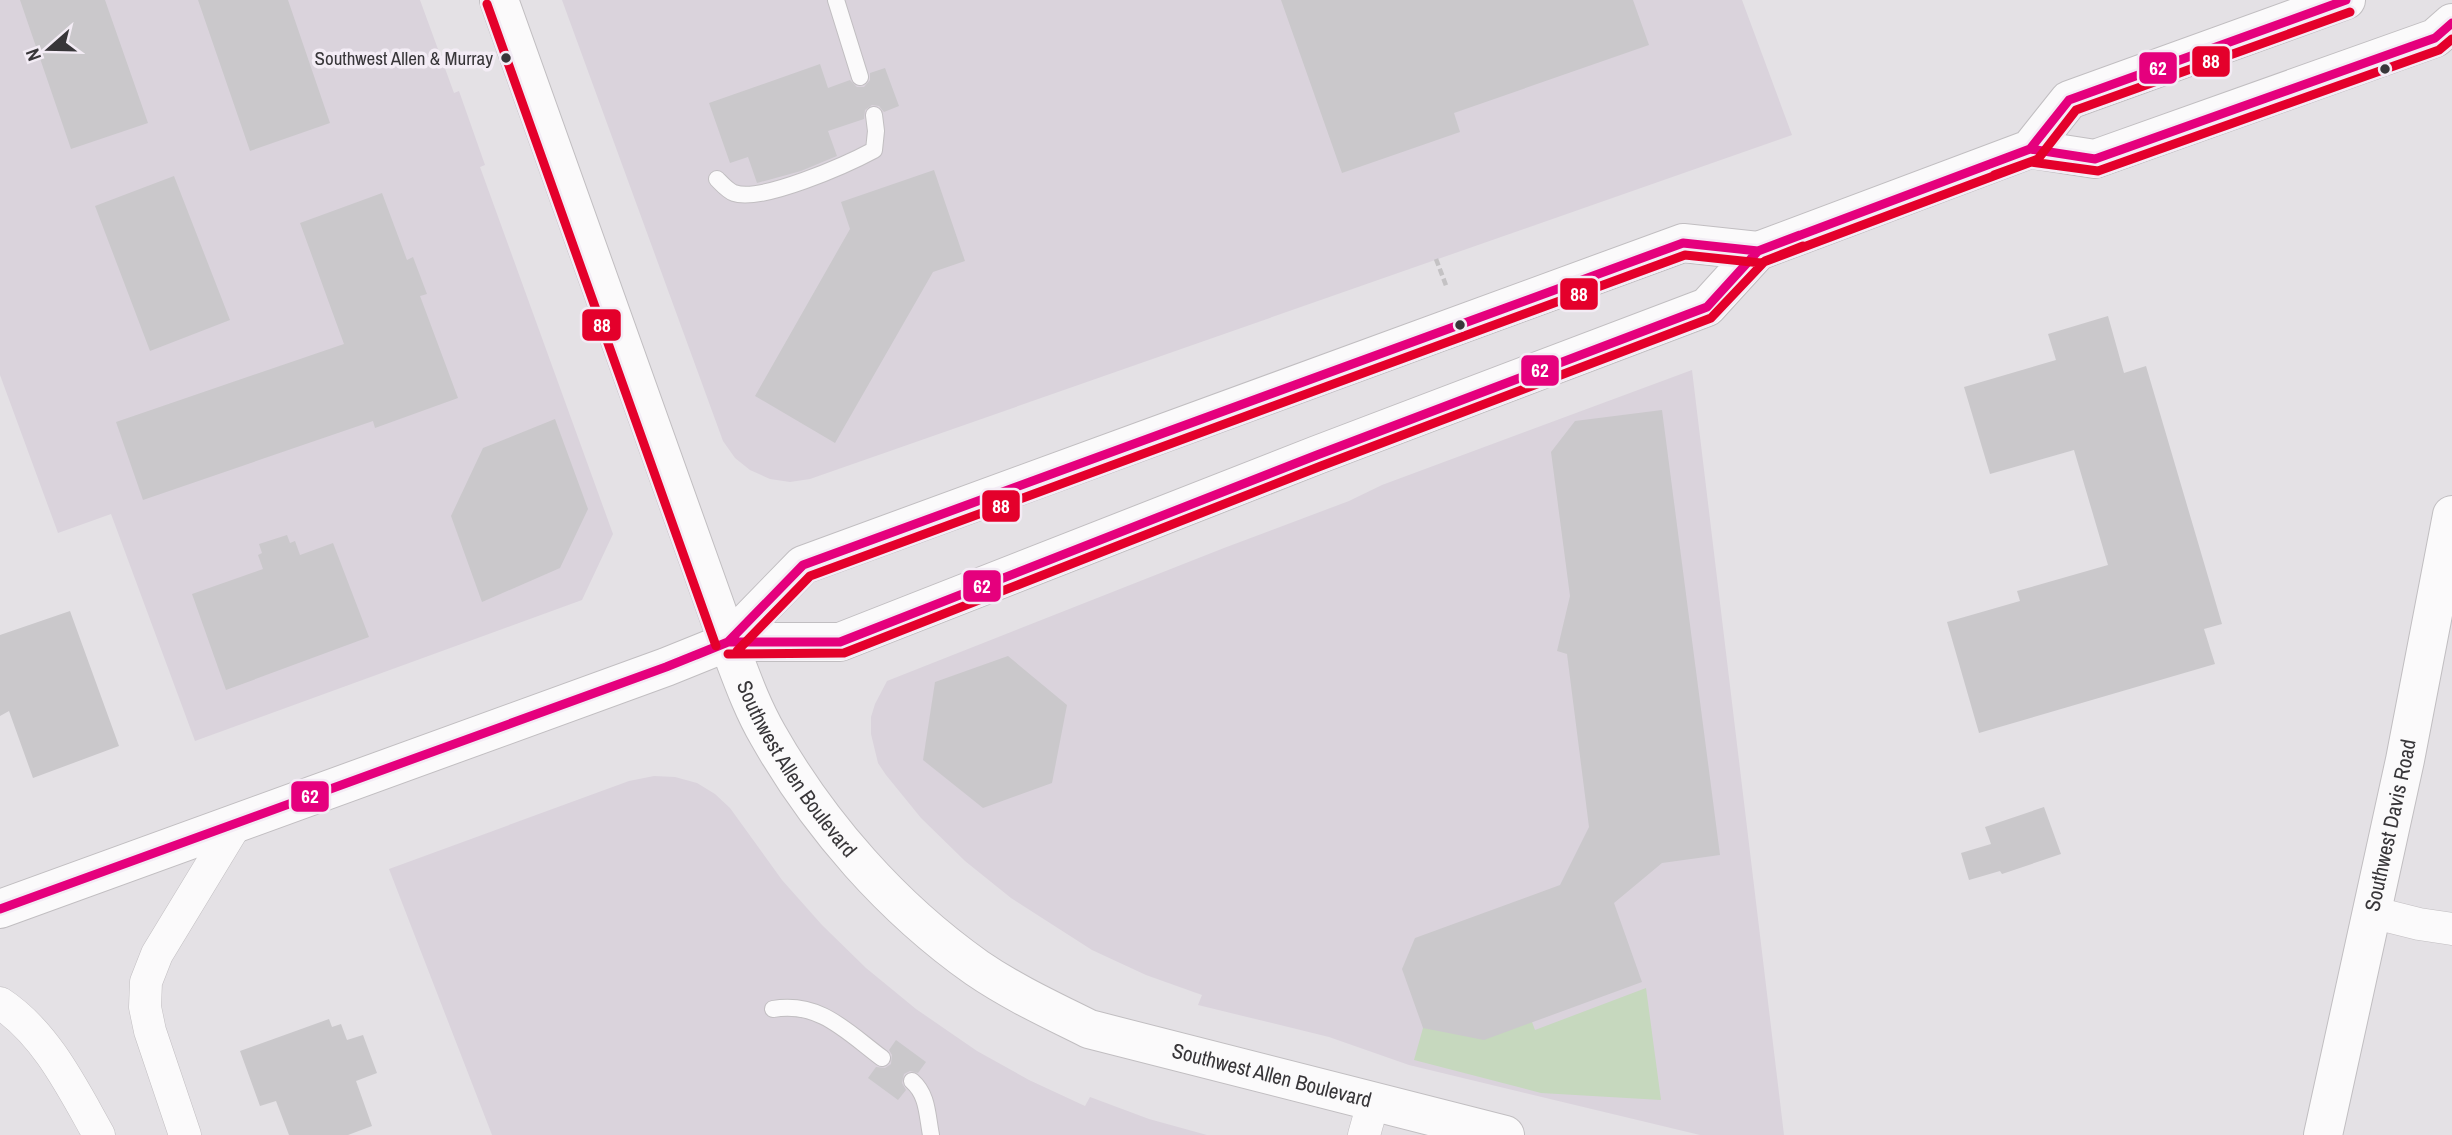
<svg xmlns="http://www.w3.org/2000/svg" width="2452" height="1135" font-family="'Archivo Narrow',sans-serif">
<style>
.built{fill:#dad3dc}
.green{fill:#c6d8be}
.building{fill:#cac8cb}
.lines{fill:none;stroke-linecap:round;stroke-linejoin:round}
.service-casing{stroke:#c1bec1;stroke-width:18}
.minor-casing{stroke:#c1bec1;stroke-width:33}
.tertiary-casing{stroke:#c1bec1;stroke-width:40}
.secondary-casing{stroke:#c1bec1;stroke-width:40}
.primary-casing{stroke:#c1bec1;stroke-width:40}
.path{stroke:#c4c2c4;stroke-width:4.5;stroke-dasharray:7 3.5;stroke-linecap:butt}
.service{stroke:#fbfafb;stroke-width:16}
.minor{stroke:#fbfafb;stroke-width:32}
.tertiary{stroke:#fbfafb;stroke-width:38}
.secondary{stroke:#fbfafb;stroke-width:38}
.primary{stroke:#fbfafb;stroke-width:38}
.bus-1-casing{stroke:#f3ecf5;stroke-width:14}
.bus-2-casing{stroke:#f3ecf5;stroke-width:14}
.bus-1{stroke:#e5007d;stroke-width:9}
.bus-2{stroke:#e4002b;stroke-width:9}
.bus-dot{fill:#383639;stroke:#f3ecf5;stroke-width:2.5}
.labels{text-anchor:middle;stroke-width:7;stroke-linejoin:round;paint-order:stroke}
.bus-label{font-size:19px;fill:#383639;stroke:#f3ecf5;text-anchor:end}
.street-label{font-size:21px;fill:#383639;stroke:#f3ecf5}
.line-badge{stroke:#f3ecf5;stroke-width:2.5}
.badge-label{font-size:19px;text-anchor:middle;font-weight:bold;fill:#fff}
</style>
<rect width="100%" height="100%" fill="#e4e1e5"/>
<path class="built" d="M 0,0 L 420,0 L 454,93 L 459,91 L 485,165 L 480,167 L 613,534 L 582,600 L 195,741 L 111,514 L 58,533 L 0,375 Z
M 562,0 L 1742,0 L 1792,135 L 810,479 L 790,482 L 770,479 L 750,470 L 735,458 L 723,441 Z
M 1692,370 L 1784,1135 L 1700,1135 L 1409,1065 L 1329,1037 L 1198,1005 L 1202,995 L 1146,975 L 1092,950 L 1011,898 L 965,861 L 921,818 L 886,775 L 878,763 L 871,734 L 871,717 L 875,704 L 887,681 L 1224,548 L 1349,501 L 1382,485 Z
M 654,776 L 675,777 L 697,783 L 715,794 L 730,808 L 782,880 L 822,925 L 866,968 L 916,1009 L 977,1051 L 1029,1080 L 1085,1106 L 1090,1097 L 1149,1119 L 1207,1135 L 492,1135 L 389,869 L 629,781 Z"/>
<path class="green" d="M 1646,988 L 1661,1100 L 1541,1093 L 1414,1060 L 1423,1028 L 1532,1022 L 1535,1030 Z"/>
<path class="building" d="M 20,0 L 105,0 L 148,123 L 71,149 Z
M 198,0 L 288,0 L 330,123 L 250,151 Z
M 1281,0 L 1633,0 L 1649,45 L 1454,113 L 1460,132 L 1342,173 Z
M 820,64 L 828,88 L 850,80 L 857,87 L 864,87 L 870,80 L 870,73 L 885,68 L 899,106 L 884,112 L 879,106 L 872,105 L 865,110 L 864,119 L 828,131 L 837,156 L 801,171 L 757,183 L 748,157 L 730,163 L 709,103 Z
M 934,170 L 965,261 L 933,272 L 835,443 L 755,396 L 850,229 L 841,202 Z
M 174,176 L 230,320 L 150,351 L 95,206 Z
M 382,193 L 407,260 L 413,257 L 427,294 L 420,296 L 458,398 L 375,428 L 373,421 L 143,500 L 116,422 L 344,344 L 300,223 Z
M 2108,316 L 2124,373 L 2146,366 L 2222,624 L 2204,629 L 2215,664 L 1979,733 L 1947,622 L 2020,601 L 2017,591 L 2108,565 L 2074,450 L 1990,474 L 1964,387 L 2056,360 L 2048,334 Z
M 1662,410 L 1720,855 L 1662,863 L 1614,903 L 1642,982 L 1484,1040 L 1423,1028 L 1402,969 L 1415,938 L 1560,885 L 1589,827 L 1567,654 L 1557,651 L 1570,596 L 1551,452 L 1575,421 Z
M 555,419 L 588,509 L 560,568 L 482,602 L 451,516 L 483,448 Z
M 287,535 L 290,543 L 295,541 L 300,555 L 333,543 L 369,637 L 226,690 L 192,594 L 263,569 L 258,555 L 262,553 L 259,544 Z
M 70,611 L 119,746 L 33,778 L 9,711 L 0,716 L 0,635 Z
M 1008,656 L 1067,705 L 1052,783 L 983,808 L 923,760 L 935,682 Z
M 2044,807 L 2061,854 L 2002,874 L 2000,871 L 1969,880 L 1961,853 L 1991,844 L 1985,827 Z
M 329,1019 L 332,1027 L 341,1024 L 347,1040 L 363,1035 L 377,1073 L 356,1081 L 372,1126 L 348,1135 L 289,1135 L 276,1101 L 260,1106 L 240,1051 Z
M 896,1040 L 926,1062 L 918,1073 L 910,1071 L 904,1074 L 902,1083 L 906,1090 L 898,1100 L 868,1078 L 876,1067 L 885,1068 L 891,1064 L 892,1055 L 889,1050 Z"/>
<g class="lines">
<defs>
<path id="service" d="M 836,0 L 860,77
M 717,179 C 721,183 728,191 734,193 C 761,203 848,164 874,150 L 876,131 L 874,115
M 773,1009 C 820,1001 847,1032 882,1058
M 912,1081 C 928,1095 927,1115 931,1135"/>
<path id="minor" d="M 2371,912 L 2419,924 L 2452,929
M 0,1003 C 46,1033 73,1089 99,1135
M 185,1135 L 150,1031 L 145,1007 L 146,982 L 157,954 L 236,824
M 1364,1135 L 1373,1103"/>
<g id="tertiary">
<path id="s1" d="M 728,642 C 740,673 751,706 768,735 C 819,825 892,908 977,968 C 1012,992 1051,1010 1089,1029 L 1505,1135"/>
<path id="s2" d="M 2323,1135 L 2405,760 L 2452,515"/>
</g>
<path id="secondary" d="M 499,0 L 728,642"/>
<path id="primary" d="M 2030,149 L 2069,100 L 2346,0
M 728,642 L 803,565 L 1683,243 L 1758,251 L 2030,149 L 2095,159 L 2435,38 L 2452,23
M 0,909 L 666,667 L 728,642 L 840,642 L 1317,455 L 1707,307 L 1758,251"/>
</defs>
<use href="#service" class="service-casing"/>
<use href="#minor" class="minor-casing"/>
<use href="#tertiary" class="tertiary-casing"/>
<use href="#secondary" class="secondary-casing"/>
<use href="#primary" class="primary-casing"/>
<path class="path" d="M 1436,259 L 1447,288"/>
<use href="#service" class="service"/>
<use href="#minor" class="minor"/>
<use href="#tertiary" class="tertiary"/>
<use href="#secondary" class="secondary"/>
<use href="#primary" class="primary"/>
<defs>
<path id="bus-1" d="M 1990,164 L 2030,149 L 2069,100 L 2346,0
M 696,655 L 728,642 L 840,642 L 1317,455 L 1707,307 L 1758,251 L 1800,235
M 0,909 L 666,667 L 728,642 L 803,565 L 1683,243 L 1758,251 L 2030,149 L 2095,159 L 2435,38 L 2452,23"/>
<path id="bus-2" d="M 487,4 L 716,646
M 1994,175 L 2038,159 L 2076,110 L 2350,12
M 737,651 L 810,576 L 1685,255 L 1761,263 L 2031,162 L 2098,171 L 2439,50 L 2452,39
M 728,654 L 844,653 L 1321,466 L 1711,318 L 1765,261 L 1803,246"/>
</defs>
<use href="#bus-1" class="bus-1-casing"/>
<use href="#bus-2" class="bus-2-casing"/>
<use href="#bus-1" class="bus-1"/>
<use href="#bus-2" class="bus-2"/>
</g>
<g class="bus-dot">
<circle cx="506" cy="58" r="6"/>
<circle cx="2385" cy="69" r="6"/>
<circle cx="1460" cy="325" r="6"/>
</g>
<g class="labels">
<g class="bus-label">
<text x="493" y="65">Southwest Allen &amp; Murray</text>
</g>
<g class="street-label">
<text dy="7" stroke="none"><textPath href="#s1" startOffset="145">Southwest Allen Boulevard</textPath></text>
<text dy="7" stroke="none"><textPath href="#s2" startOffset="317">Southwest Davis Road</textPath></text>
<text dy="7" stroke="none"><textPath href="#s1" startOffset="733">Southwest Allen Boulevard</textPath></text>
</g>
</g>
<g class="line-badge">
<rect x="2191" y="45" width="40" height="33" rx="7" fill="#e4002b"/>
<rect x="2138" y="51" width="40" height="34" rx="7" fill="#e5007d"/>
<rect x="1559" y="277" width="40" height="34" rx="7" fill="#e4002b"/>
<rect x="581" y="308" width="41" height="34" rx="7" fill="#e4002b"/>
<rect x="1520" y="354" width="40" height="33" rx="7" fill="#e5007d"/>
<rect x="981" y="489" width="40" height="34" rx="7" fill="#e4002b"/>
<rect x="962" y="569" width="40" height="34" rx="7" fill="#e5007d"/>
<rect x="290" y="780" width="40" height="33" rx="7" fill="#e5007d"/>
</g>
<g class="badge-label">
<text x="2211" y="68">88</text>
<text x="2158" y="75">62</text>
<text x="1579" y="301">88</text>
<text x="602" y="332">88</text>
<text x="1540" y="377">62</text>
<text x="1001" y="513">88</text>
<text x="982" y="593">62</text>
<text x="310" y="803">62</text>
</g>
<g transform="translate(49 49) rotate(250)" stroke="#f3ecf5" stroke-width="5" paint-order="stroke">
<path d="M0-5L12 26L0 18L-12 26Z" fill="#383639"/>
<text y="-10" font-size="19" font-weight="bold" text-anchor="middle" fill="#383639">N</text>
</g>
</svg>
